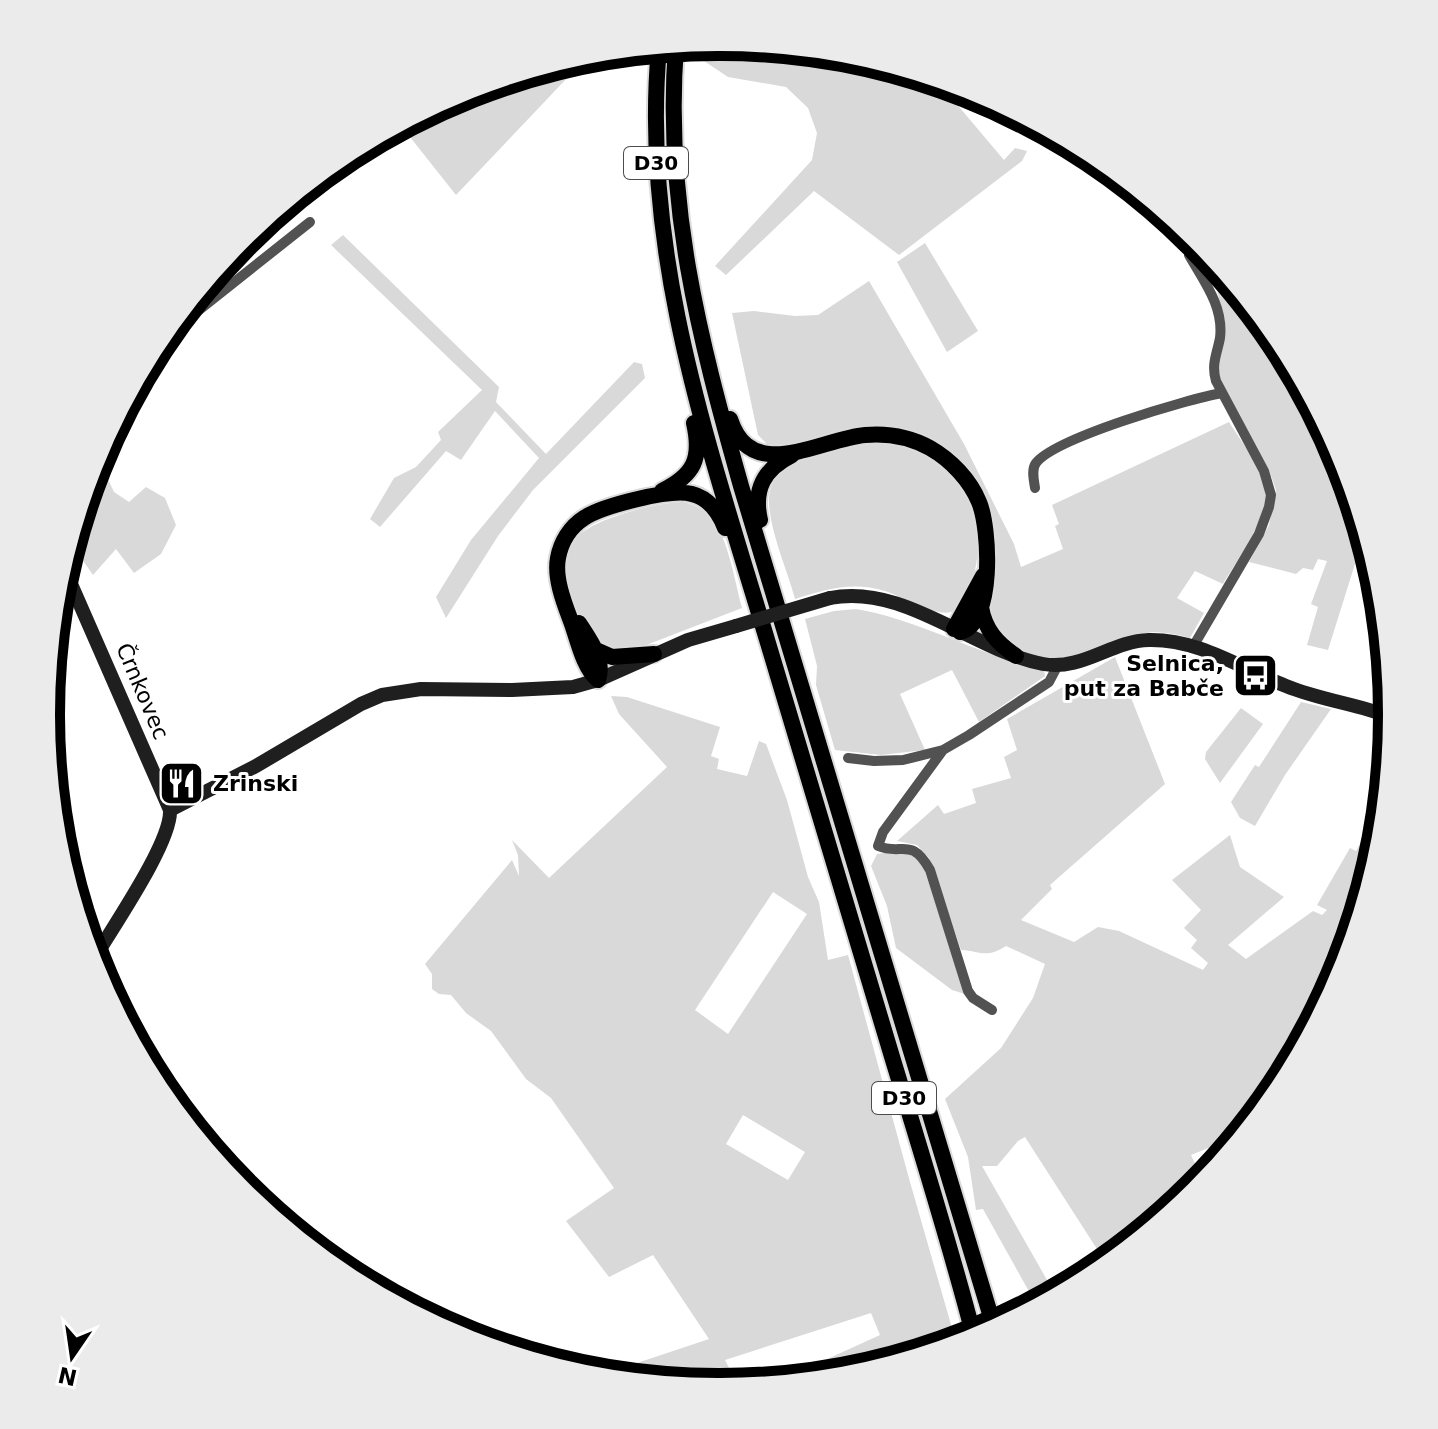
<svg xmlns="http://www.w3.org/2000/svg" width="1438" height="1429" font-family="'DejaVu Sans',sans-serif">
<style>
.green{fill:#d9d9d9;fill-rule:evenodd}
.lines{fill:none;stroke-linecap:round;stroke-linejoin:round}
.primary-casing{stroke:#dbdbdb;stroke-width:20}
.street{stroke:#525252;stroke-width:10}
.secondary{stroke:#1f1f1f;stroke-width:14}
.primary{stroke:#000;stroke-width:16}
.secondary-bridge{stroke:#1f1f1f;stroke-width:14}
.labels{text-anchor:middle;stroke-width:6;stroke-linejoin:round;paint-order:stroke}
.shield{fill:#fff;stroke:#4c4c4c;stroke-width:2}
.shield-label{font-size:20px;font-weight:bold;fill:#000}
.poi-label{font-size:22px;font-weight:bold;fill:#000;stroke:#fff;text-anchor:end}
.street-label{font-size:22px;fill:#000;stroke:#fff}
.rim{fill:none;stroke:#000;stroke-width:10}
</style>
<rect width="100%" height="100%" fill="#fff"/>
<path class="green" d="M 719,42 L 851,55 L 938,82 L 1004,160 L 1015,148 L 1027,151 L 1022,161 L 899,255 L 814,191 L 726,275 L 715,266 L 812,160 L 817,133 L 808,108 L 786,87 L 728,77 L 704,61 L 711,43 Z
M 589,55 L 456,195 L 410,137 L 434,108 L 462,93 Z
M 343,235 L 499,387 L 496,402 L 546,454 L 634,362 L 642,364 L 645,378 L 533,490 L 498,536 L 446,618 L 436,597 L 471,540 L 539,458 L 495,411 L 461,460 L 446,451 L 380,527 L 370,519 L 394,478 L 416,467 L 441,440 L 438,432 L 482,390 L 331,245 Z
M 925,243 L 978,331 L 947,352 L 897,262 Z
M 1227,279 L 1275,338 L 1280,354 L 1288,360 L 1340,458 L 1364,535 L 1328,650 L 1307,645 L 1318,607 L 1311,604 L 1327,561 L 1318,559 L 1313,570 L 1303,568 L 1296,574 L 1249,562 L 1269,525 L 1276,490 L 1269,470 L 1225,392 L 1217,372 L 1225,322 L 1216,286 Z
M 869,281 L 964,444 L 1014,544 L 1021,567 L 1063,549 L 1055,526 L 1059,524 L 1052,505 L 1229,422 C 1242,443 1264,469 1266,494 C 1268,518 1235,563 1223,584 L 1195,571 L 1177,598 L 1204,613 L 1190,638 C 1174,634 1158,630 1141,634 C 1098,643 1059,675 1015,648 C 1005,642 997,630 989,622 L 989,512 L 918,436 L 765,450 L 766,443 L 758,435 L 732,313 L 754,311 L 795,316 L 818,315 Z
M 885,441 C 897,444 910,446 921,451 C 968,474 987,525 974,574 C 971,585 963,605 954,611 C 938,619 902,596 885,591 C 853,581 826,589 795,599 C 787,569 771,535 769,504 C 767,450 845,443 885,441 Z
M 101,465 L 114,492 L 129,502 L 146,487 L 165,498 L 176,525 L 161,554 L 134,573 L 116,549 L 93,575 L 72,545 L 83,521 L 81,512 L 94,471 Z
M 683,502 C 693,505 703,508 711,517 C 728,537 735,582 742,608 L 636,649 C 623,652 606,652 596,641 C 575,619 553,567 574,540 C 592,518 655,503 683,502 Z
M 856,609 C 921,620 980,656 1044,670 L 1045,676 L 979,722 L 952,670 L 900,694 L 925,750 L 881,755 L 835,750 L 816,685 L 817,666 L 805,619 L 834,611 Z
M 1115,657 L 1165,784 L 1050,885 L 1052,889 L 1021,920 L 1074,942 L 1098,927 L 1119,931 L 1203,970 L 1208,963 L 1191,948 L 1197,940 L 1184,928 L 1201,910 L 1172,880 L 1230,835 L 1240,867 L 1284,897 L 1228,945 L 1246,959 L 1313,911 L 1322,915 L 1327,910 L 1317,905 L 1350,848 L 1356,851 L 1377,813 L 1382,815 L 1378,846 L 1340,972 L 1278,1089 L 1238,1136 L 1191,1155 L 1203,1180 L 1194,1190 L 1106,1263 L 1025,1137 L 1018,1141 L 997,1166 L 982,1166 L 1055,1294 L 1036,1304 L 983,1209 L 976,1210 L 968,1157 L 945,1099 L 1001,1048 L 1033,998 L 1045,964 L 1006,946 C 986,959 981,951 961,950 L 929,858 L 917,845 L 897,841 L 938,805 L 944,814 L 976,803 L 972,789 L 1011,778 L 1004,757 L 1017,750 L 1007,719 Z
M 611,696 L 627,697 L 720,727 L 711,756 L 719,759 L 717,769 L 747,776 L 759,741 L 766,744 L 787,800 L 808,877 L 819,902 L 828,960 L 848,955 L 910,1182 L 956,1342 L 850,1374 L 779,1381 L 880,1335 L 871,1313 L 725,1360 L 735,1380 L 734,1384 L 717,1387 L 601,1375 L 709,1339 L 653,1255 L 609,1277 L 566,1221 L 614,1188 L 551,1098 L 526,1079 L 491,1031 L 466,1013 L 451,995 L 439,994 L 432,989 L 432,974 L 425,964 L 512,860 L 519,876 L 518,855 L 512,840 L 549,878 L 667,767 L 619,714 ZM 773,892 L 807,914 L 728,1034 L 695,1010 ZM 743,1115 L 805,1152 L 788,1180 L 726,1144 Z
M 1301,702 L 1331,709 L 1285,775 L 1255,826 L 1240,818 L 1231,802 L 1255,765 L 1259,767 Z
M 1241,708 L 1263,724 L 1220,783 L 1205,759 L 1206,752 Z
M 898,851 L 914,856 L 923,865 L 965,994 L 952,990 L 896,948 L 887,906 L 871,866 L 877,854 Z"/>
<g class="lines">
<defs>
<path id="primary" d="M 676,46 C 664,202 699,337 741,486 L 994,1327
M 659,48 C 640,254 710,449 768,643 C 810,782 851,921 893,1060 C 921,1152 950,1244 974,1337
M 730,419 C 751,485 820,439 865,435 C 887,433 910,437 930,448 C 951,460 970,480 979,502 C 990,528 995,624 960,632
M 662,491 C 694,475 702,459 694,423
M 760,520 C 753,489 764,469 792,455
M 981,607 C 985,630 997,643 1016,656
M 579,623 C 590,640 605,659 598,680
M 954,629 L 983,576
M 594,649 L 612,657 L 654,654
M 598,680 C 584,669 578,641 572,624 C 565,605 554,579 558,558 C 561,542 570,527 584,518 C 602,506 671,488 692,494 C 708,498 719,512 725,528"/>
</defs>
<use href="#primary" class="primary-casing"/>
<path class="street" d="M 1189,255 C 1203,280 1224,306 1220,338 C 1217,354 1211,364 1216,381 L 1264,471 L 1271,495 L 1269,507 L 1259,534 L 1194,645
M 160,341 L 310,222
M 1035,488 C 1034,480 1031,470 1036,463 C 1055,438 1188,399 1222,393
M 943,750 L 883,832 L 878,846 C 902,856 911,836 930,870 L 968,991 L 973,998 L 992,1010
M 848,758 L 874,761 L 903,760 L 943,750 L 969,735 L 1049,682 L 1058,665"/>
<path class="secondary" d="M 64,568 L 170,810 C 172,842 112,928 94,959
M 830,598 C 904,583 972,650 1043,664 C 1082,671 1111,641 1149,640 C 1199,639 1240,668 1286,686 C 1320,700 1357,704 1391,717
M 170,810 L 256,766 L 361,704 L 382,695 L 421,689 L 512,690 L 573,687 L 598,680 L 688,640 L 736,626"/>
<use href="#primary" class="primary"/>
<path class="secondary-bridge" d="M 736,626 L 830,598"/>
</g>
<defs>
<symbol id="bus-square" viewBox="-11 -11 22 22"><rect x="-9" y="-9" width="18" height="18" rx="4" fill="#000" stroke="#fff"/><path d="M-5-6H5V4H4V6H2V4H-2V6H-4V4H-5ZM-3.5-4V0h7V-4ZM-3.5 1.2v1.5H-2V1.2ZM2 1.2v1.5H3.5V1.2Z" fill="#fff"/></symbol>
<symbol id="restaurant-square" viewBox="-11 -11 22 22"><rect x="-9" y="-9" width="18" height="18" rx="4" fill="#000" stroke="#fff"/><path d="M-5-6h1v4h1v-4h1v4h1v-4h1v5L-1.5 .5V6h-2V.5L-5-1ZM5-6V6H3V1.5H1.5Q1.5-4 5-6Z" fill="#fff"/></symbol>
</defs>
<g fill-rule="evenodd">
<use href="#bus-square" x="1230" y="650" width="51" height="51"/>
<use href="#restaurant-square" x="156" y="758" width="51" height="51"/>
</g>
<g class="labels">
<g class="shield">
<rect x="624" y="147" width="64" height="32" rx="6"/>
<rect x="872" y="1082" width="64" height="32" rx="6"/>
</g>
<g class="shield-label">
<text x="656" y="170">D30</text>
<text x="904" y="1105">D30</text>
</g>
<g class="poi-label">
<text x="1224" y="671">Selnica,<tspan x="1224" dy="25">put za Babče</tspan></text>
<text x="213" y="791" text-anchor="start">Zrinski</text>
</g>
<g class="street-label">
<text transform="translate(143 691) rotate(67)" y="8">Črnkovec</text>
</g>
</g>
<path d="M0 0H1438V1429H0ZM718 56H720A658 658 0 0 1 1378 714V715A658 658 0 0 1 720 1373H718A658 658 0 0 1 60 715V714A658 658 0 0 1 718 56Z" fill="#ebebeb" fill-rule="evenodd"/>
<path class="rim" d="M718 56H720A658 658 0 0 1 1378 714V715A658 658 0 0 1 720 1373H718A658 658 0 0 1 60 715V714A658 658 0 0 1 718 56Z"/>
<g transform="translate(72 1357) rotate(193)" stroke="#ffffff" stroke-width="6" paint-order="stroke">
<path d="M0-6L14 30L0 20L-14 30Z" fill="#000000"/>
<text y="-12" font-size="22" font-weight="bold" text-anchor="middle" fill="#000000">N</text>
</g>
</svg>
